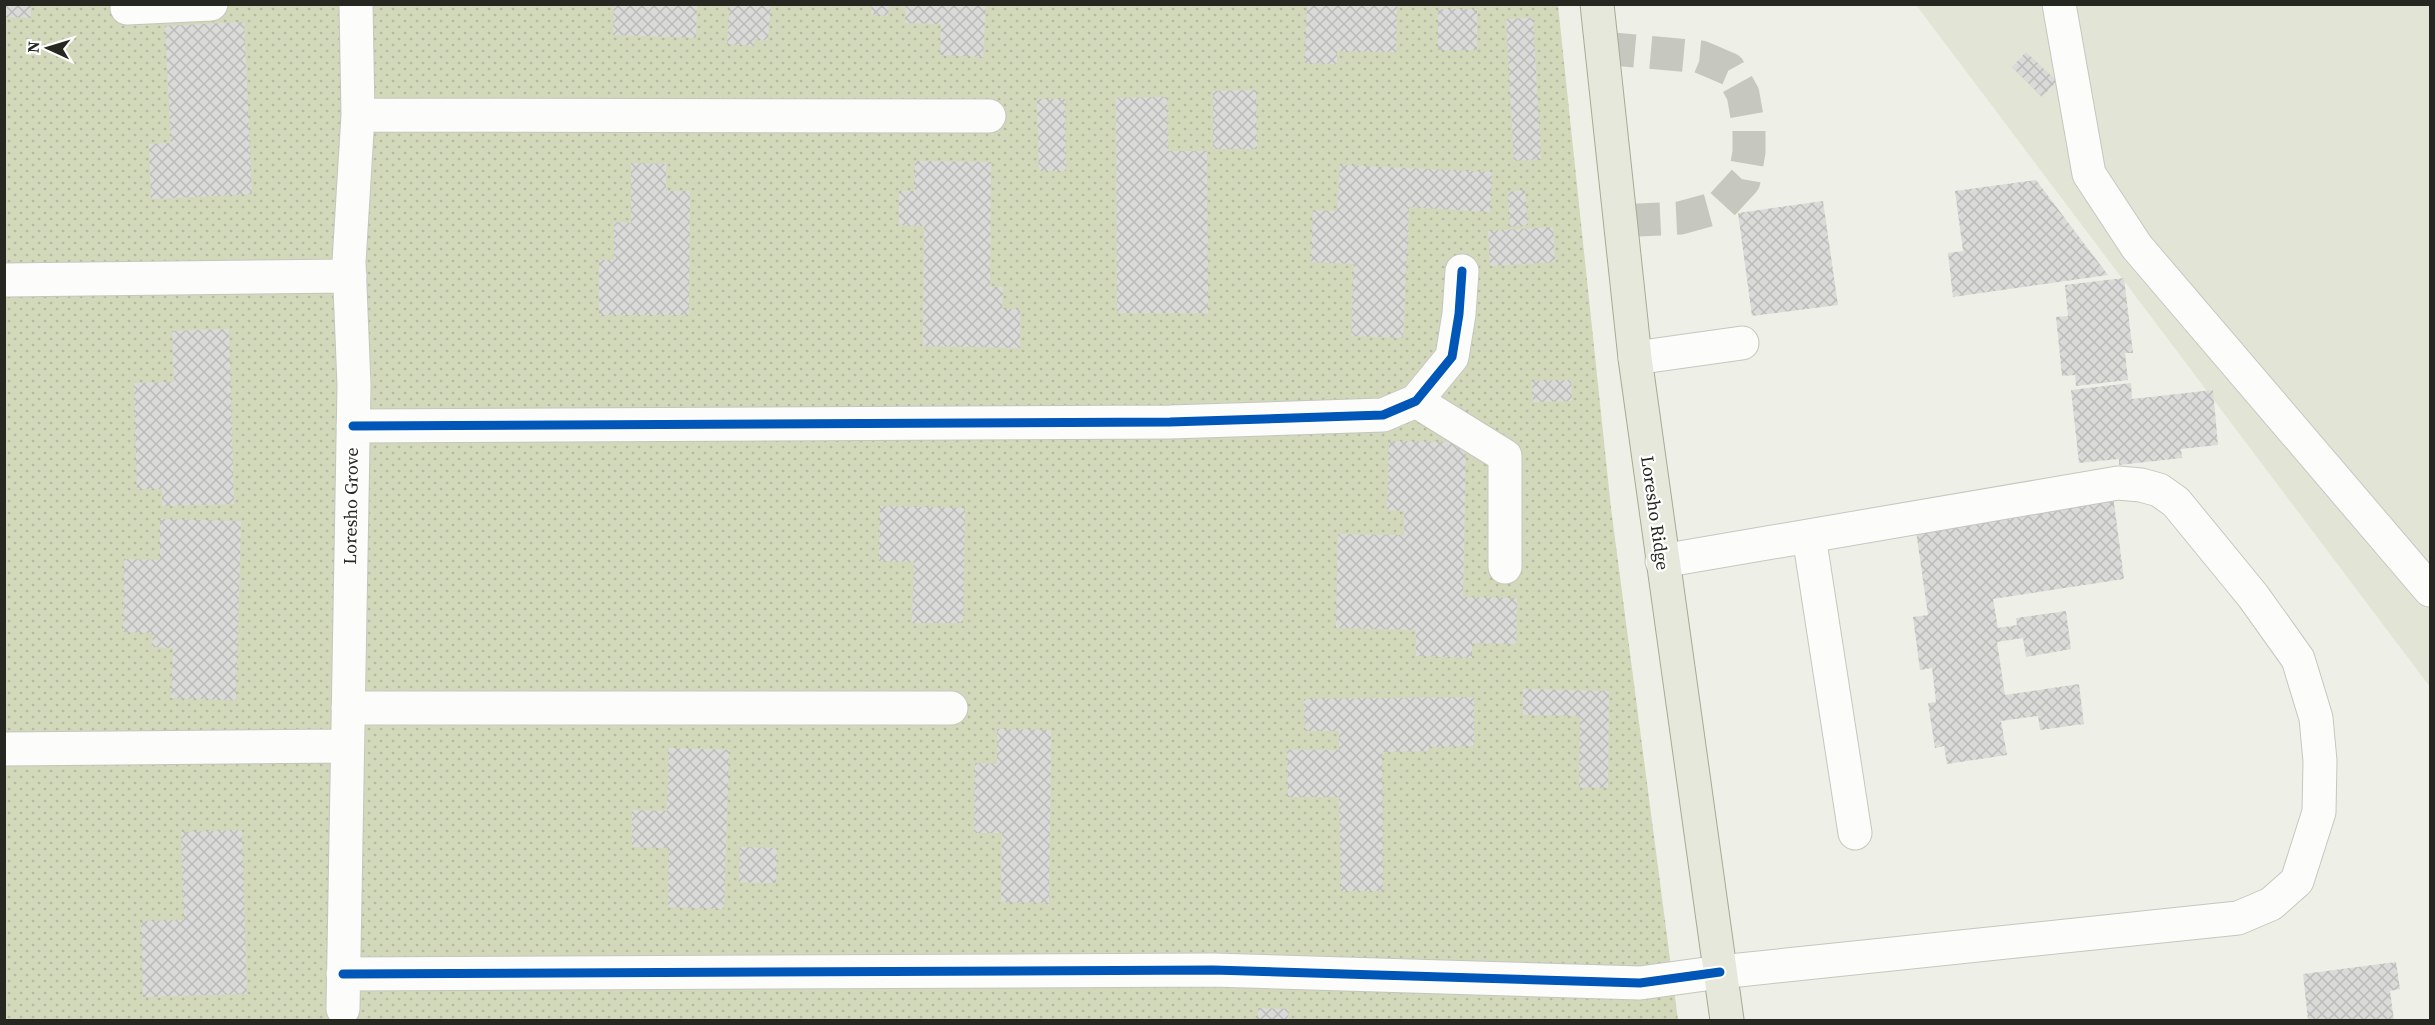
<svg xmlns="http://www.w3.org/2000/svg" width="2435" height="1025" font-family="'Source Serif 4',serif">
<style>
.built{fill:#e2e5d5}
.garden{fill:url(#garden-dots)}
.building{fill:url(#building-cross-hatch)}
.lines{fill:none;stroke-linecap:round;stroke-linejoin:round}
.minor-tunnel{stroke:#c6c8bf;stroke-width:33;stroke-dasharray:33 16;stroke-linecap:butt}
.minor-casing{stroke:#c5c7bf;stroke-width:35}
.major-casing{stroke:#a6aa93;stroke-width:35}
.minor{stroke:#fcfdfb;stroke-width:33}
.major{stroke:#e6e8dc;stroke-width:33}
.cycleway-casing{stroke:#fff;stroke-width:13}
.cycleway{stroke:#0057b8;stroke-width:9}
.labels{text-anchor:middle;stroke-width:4.5;stroke-linejoin:round;paint-order:stroke}
.street-label{font-size:18px;fill:#262721;stroke:#fff}
</style>
<defs>
<pattern id="garden-dots" width="8" height="8" patternUnits="userSpaceOnUse" patternTransform="scale(1.5)"><rect width="8" height="8" fill="#d2d8ba"/><path d="M2 2h.1M6 6h.1" fill="none" stroke="#b4b9a0" stroke-width="1.8" stroke-linecap="round"/></pattern>
<pattern id="building-cross-hatch" width="8" height="8" patternUnits="userSpaceOnUse" patternTransform="scale(1.5)"><rect width="8" height="8" fill="#dadbd9"/><path d="M0 0l8 8M0 8l8-8" fill="none" stroke="#bbbcba"/></pattern>
</defs>
<rect width="100%" height="100%" fill="#eef0e7"/>
<path class="built" d="M 1916,5 L 2430,5 L 2430,687 Z"/>
<path class="garden" d="M 5,5 L 1558,5 L 1611,508 L 1678,1020 L 5,1020 Z"/>
<path class="building" d="M 4,4 L 31,4 L 31,18 L 4,17 Z
M 730,4 L 771,4 L 768,40 L 754,39 L 754,46 L 727,44 Z
M 872,4 L 889,4 L 888,16 L 871,14 Z
M 906,4 L 986,4 L 983,57 L 940,55 L 941,24 L 905,23 Z
M 1307,4 L 1397,4 L 1396,52 L 1337,51 L 1337,64 L 1305,63 Z
M 614,5 L 697,5 L 696,38 L 613,35 Z
M 1438,9 L 1477,9 L 1477,50 L 1438,50 Z
M 1533,18 L 1541,159 L 1514,161 L 1506,19 Z
M 244,22 L 252,194 L 151,199 L 149,144 L 171,143 L 165,26 Z
M 2026,52 L 2057,81 L 2042,97 L 2012,67 Z
M 1256,90 L 1257,149 L 1213,149 L 1213,91 Z
M 1167,97 L 1168,151 L 1207,151 L 1208,313 L 1117,313 L 1116,98 Z
M 1037,99 L 1065,99 L 1066,171 L 1039,171 Z
M 915,161 L 991,162 L 990,287 L 1003,287 L 1002,309 L 1020,309 L 1020,348 L 923,346 L 924,226 L 899,225 L 899,191 L 915,191 Z
M 631,163 L 666,164 L 666,191 L 690,191 L 689,315 L 599,315 L 599,260 L 614,260 L 614,222 L 631,223 Z
M 1340,165 L 1492,172 L 1490,212 L 1409,207 L 1403,338 L 1351,336 L 1354,264 L 1311,262 L 1313,210 L 1337,211 Z
M 2036,180 L 2108,275 L 1953,297 L 1948,253 L 1963,251 L 1955,191 Z
M 1525,190 L 1528,225 L 1510,227 L 1508,192 Z
M 1823,201 L 1838,305 L 1752,316 L 1738,213 Z
M 1553,227 L 1555,262 L 1490,266 L 1488,231 Z
M 2124,278 L 2133,353 L 2125,353 L 2128,380 L 2076,386 L 2075,375 L 2062,376 L 2056,317 L 2068,316 L 2065,285 Z
M 229,329 L 234,504 L 162,506 L 162,489 L 137,489 L 134,383 L 174,382 L 172,331 Z
M 1571,380 L 1572,401 L 1533,402 L 1532,381 Z
M 2131,383 L 2132,399 L 2213,390 L 2218,445 L 2181,449 L 2182,458 L 2119,465 L 2119,459 L 2079,463 L 2071,390 Z
M 1389,441 L 1466,442 L 1463,597 L 1517,598 L 1516,644 L 1472,643 L 1472,658 L 1416,656 L 1416,630 L 1336,628 L 1338,534 L 1404,535 L 1404,511 L 1387,510 Z
M 2113,495 L 2124,579 L 1993,599 L 1998,628 L 2017,625 L 2016,618 L 2066,611 L 2071,649 L 2026,657 L 2023,638 L 1997,642 L 2005,695 L 2079,684 L 2084,724 L 2040,730 L 2038,716 L 2001,721 L 2007,755 L 1947,764 L 1944,746 L 1935,748 L 1928,703 L 1936,702 L 1932,668 L 1920,670 L 1913,617 L 1928,615 L 1915,524 Z
M 880,506 L 965,508 L 963,623 L 912,623 L 914,562 L 879,561 Z
M 160,519 L 241,521 L 236,700 L 171,698 L 173,648 L 152,647 L 153,633 L 123,632 L 124,559 L 160,560 Z
M 1523,689 L 1609,691 L 1608,788 L 1579,787 L 1580,716 L 1523,715 Z
M 1474,697 L 1474,746 L 1429,747 L 1428,751 L 1382,752 L 1383,891 L 1341,891 L 1339,797 L 1288,797 L 1287,750 L 1339,750 L 1339,731 L 1305,731 L 1304,699 Z
M 997,729 L 1051,730 L 1049,903 L 1001,902 L 1002,833 L 974,833 L 975,763 L 997,764 Z
M 669,748 L 729,750 L 724,909 L 668,907 L 669,848 L 632,847 L 632,810 L 667,811 Z
M 242,830 L 247,994 L 143,997 L 141,921 L 184,920 L 181,832 Z
M 740,847 L 777,848 L 776,883 L 739,882 Z
M 2396,962 L 2400,989 L 2390,991 L 2394,1020 L 2308,1020 L 2303,974 Z
M 1258,1008 L 1289,1009 L 1288,1020 L 1258,1020 Z"/>
<g class="lines">
<path class="minor-tunnel" d="M 1602,48 L 1701,57 L 1729,69 L 1743,94 L 1749,128 L 1749,152 L 1744,181 L 1720,207 L 1680,218 L 1619,221"/>
<defs>
<path id="minor" d="M 2059,4 L 2089,174 L 2137,247 L 2430,590
M 127,8 L 211,4
M 358,115 L 989,116
M 4,280 L 350,276
M 1635,358 L 1742,343
M 1416,401 L 1505,456 L 1505,567
M 353,426 L 1170,422 L 1383,415 L 1416,401 L 1452,357 L 1459,314 L 1462,271
M 1809,536 L 1855,833
M 348,708 L 951,708
M 4,749 L 347,746
M 343,974 L 1213,970 L 1640,983 L 1720,972 L 2238,918 L 2271,904 L 2297,881 L 2319,812 L 2320,761 L 2316,718 L 2298,659 L 2253,596 L 2176,502 L 2159,490 L 2141,485 L 2118,483 L 1662,561
M 343,1009 L 354,385 L 349,262 L 358,115 L 356,4"/>
<path id="major" d="M 1597,4 L 1635,358 L 1727,1020"/>
</defs>
<use href="#minor" class="minor-casing"/>
<use href="#major" class="major-casing"/>
<use href="#minor" class="minor"/>
<use href="#major" class="major"/>
<defs>
<path id="cycleway" d="M 353,426 L 1170,422 L 1383,415 L 1416,401 L 1452,357 L 1459,314 L 1462,271
M 343,974 L 1213,970 L 1640,983 L 1720,972"/>
</defs>
<use href="#cycleway" class="cycleway-casing"/>
<use href="#cycleway" class="cycleway"/>
</g>
<g class="labels">
<g class="street-label">
<text transform="translate(351 506) rotate(-89)" y="6">Loresho Grove</text>
<text transform="translate(1655 513) rotate(82)" y="6">Loresho Ridge</text>
</g>
</g>
<rect width="2435" height="1025" fill="none" stroke="#262721" stroke-width="12"/>
<g transform="translate(48 48) rotate(274)" stroke="#ffffff" stroke-width="4.5" paint-order="stroke">
<path d="M0-4.5L10 22L0 15L-10 22Z" fill="#262721"/>
<text y="-9" font-size="16" font-weight="bold" text-anchor="middle" fill="#262721">N</text>
</g>
</svg>
